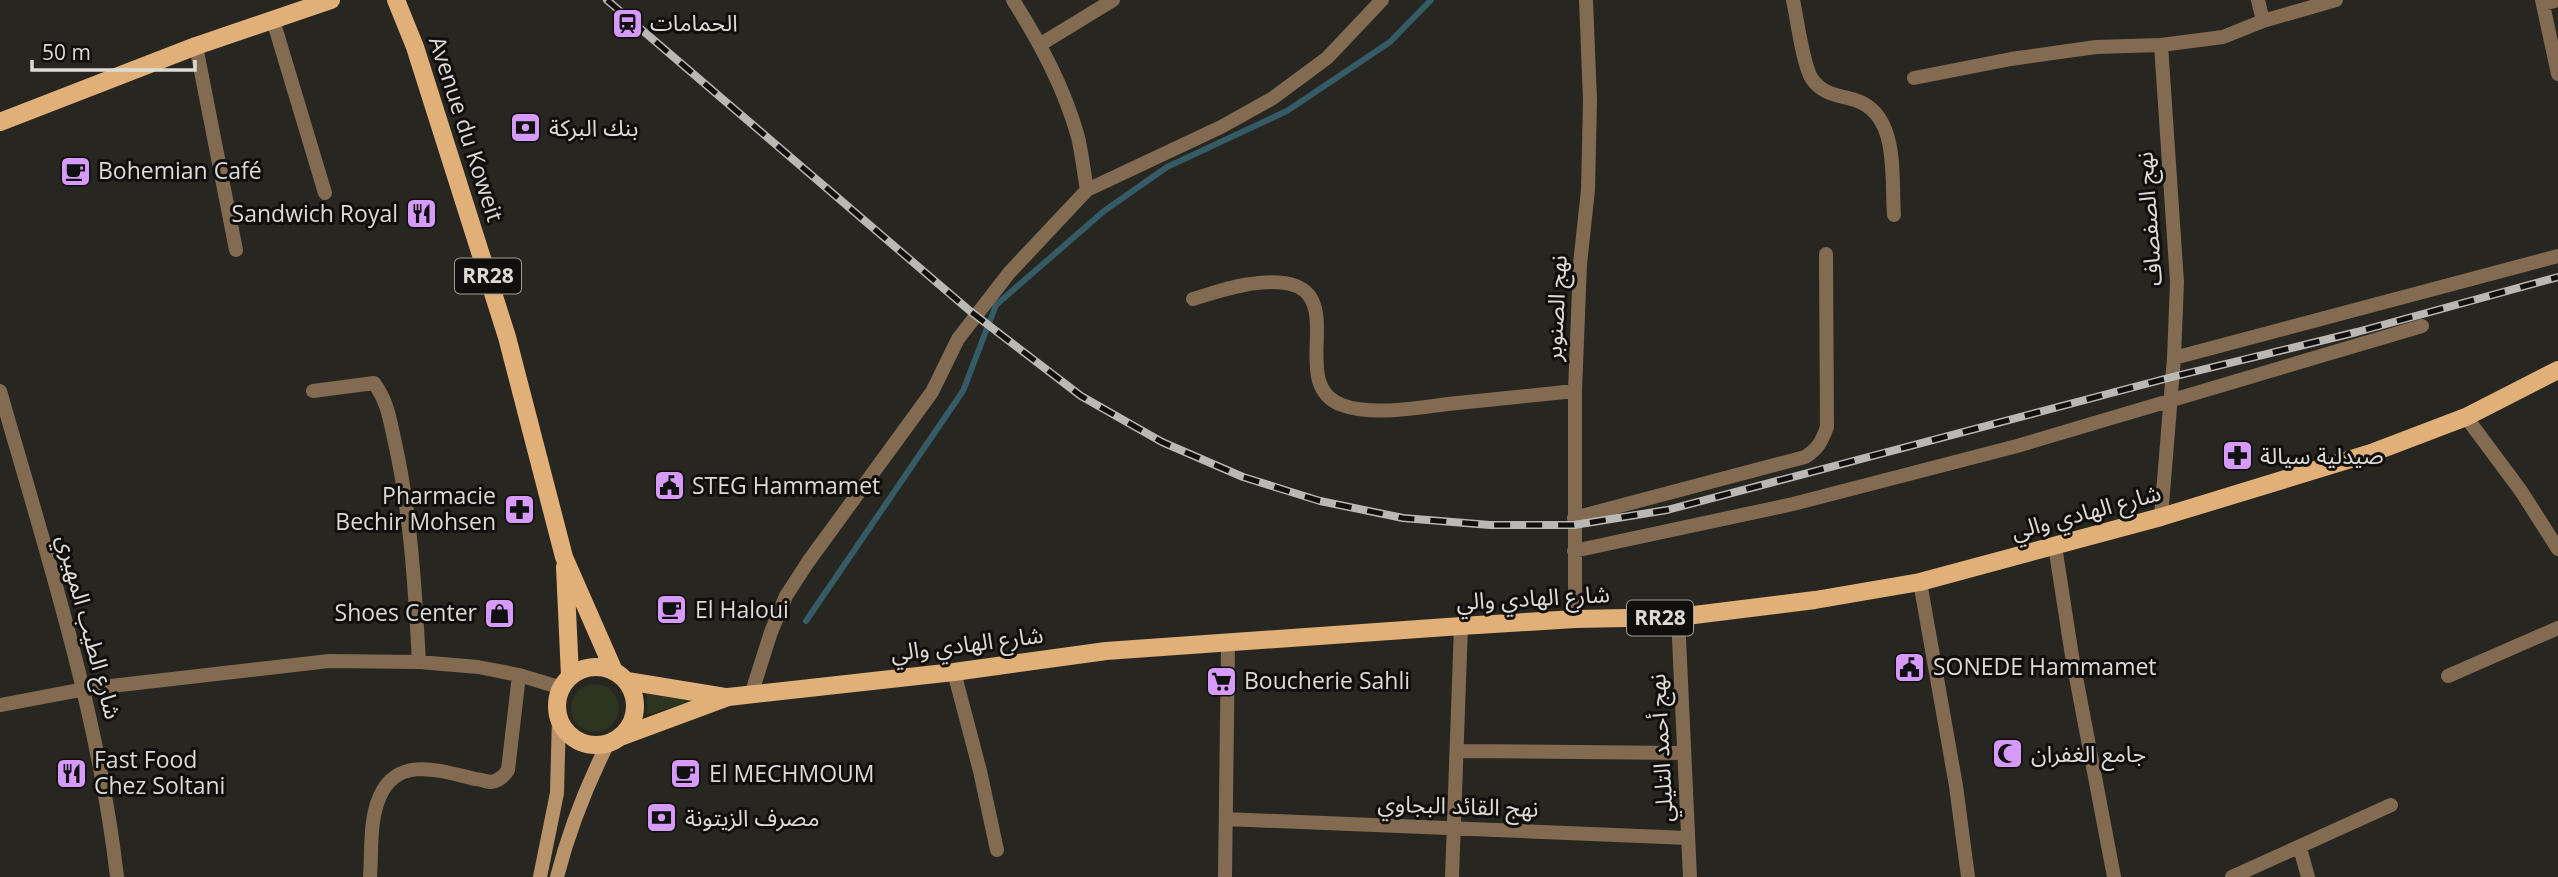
<svg xmlns="http://www.w3.org/2000/svg" width="2558" height="877" font-family="'Open Sans','Noto Sans Arabic',sans-serif">
<style>
.green{fill:#2d341f}
.lines{fill:none;stroke-linecap:round;stroke-linejoin:round}
.stream{stroke:#355b67;stroke-width:6}
.street{stroke:#836b51;stroke-width:14}
.secondary{stroke:#b89268;stroke-width:14}
.primary{stroke:#e1b079;stroke-width:18}
.rail-casing{stroke:#b9b8b4;stroke-width:8}
.rail{stroke:#100f0d;stroke-width:5;stroke-dasharray:16;stroke-linecap:butt}
.labels{text-anchor:middle;stroke-width:6;stroke-linejoin:round;paint-order:stroke}
.shield{fill:#100f0d;stroke:#9f9e9a;stroke-width:2}
.shield-label{font-size:21px;font-weight:bold;fill:#dcdbd7}
.poi-label{font-size:23px;fill:#dcdbd7;stroke:#100f0d;text-anchor:start}
.street-label{font-size:23px;fill:#dcdbd7;stroke:#100f0d}
</style>
<rect width="100%" height="100%" fill="#272620"/>
<path class="green" d="M571 708a24 24 0 1 1 48 0a24 24 0 1 1-48 0Z
M 647,694 L 692,701 L 647,715 Z"/>
<g class="lines">
<path class="stream" d="M 806,621 L 963,391 L 996,305 L 1104,211 L 1167,167 L 1287,111 L 1390,42 L 1431,0"/>
<path class="street" d="M 1013,0 C 1040,43 1064,87 1078,137 C 1082,154 1084,173 1087,190
M 1793,0 C 1797,18 1803,66 1812,79 C 1823,95 1839,95 1855,100 C 1900,114 1891,178 1894,215
M 2542,0 L 2558,74
M 2543,4 L 2558,0
M 273,20 L 325,193
M 2263,21 L 2336,0
M 1041,44 L 1113,0
M 196,46 L 236,250
M 1914,78 L 2011,59 L 2096,47 L 2161,45
M 1193,299 C 1210,294 1227,288 1244,285 C 1373,262 1277,382 1342,405 C 1371,416 1417,408 1448,404 C 1490,400 1533,395 1575,391
M 2174,358 L 2558,256
M 0,391 C 46,552 98,711 117,877
M 313,391 L 374,383 C 388,402 390,421 395,443 C 411,515 415,589 419,662
M 2466,417 L 2521,491 L 2558,549
M 2161,517 L 2174,358 L 2177,282 L 2161,45 L 2223,37 L 2263,21 L 2258,0
M 1574,518 L 1805,457 C 1818,449 1822,441 1827,427 L 1826,254
M 2055,546 L 2072,656 L 2114,877
M 1574,551 L 1793,504 L 2017,446 L 2422,326
M 1920,582 L 1956,786 L 1968,877
M 1678,617 L 1690,877
M 1575,619 L 1575,391 L 1580,264 L 1588,190 L 1590,100 L 1586,0
M 954,672 L 980,771 L 997,850
M 2448,676 L 2558,628
M 751,695 L 771,632 L 786,596 L 808,562 L 932,392 L 958,339 L 1009,273 L 1087,190 L 1221,127 L 1273,98 L 1327,58 L 1382,0
M 0,705 L 85,689 L 329,661 L 419,662 L 478,667 L 519,675 L 562,688
M 1457,751 L 1684,753
M 1226,819 L 1688,838
M 2300,848 L 2308,877
M 370,877 C 372,851 369,820 380,796 C 398,755 441,771 475,779 C 480,779 487,782 491,782 C 499,781 504,776 508,770 L 519,675
M 1225,877 L 1228,643
M 1452,877 L 1461,626
M 2232,877 L 2391,805"/>
<path class="secondary" d="M 540,877 L 557,793 L 559,717
M 557,877 C 569,830 586,787 608,743"/>
<path class="primary" d="M 396,0 L 415,47 L 507,337 L 564,557 L 614,671
M 0,122 L 196,46 L 331,0
M 565,567 L 570,676
M557 706a39 39 0 1 1 78 0a39 39 0 1 1-78 0Z
M 627,681 L 725,697
M 620,737 L 728,697 L 954,672 L 1106,651 L 1461,626 L 1575,619 L 1678,617 L 1815,600 L 1920,582 L 2161,517 L 2374,452 L 2466,417 L 2558,370"/>
<defs>
<path id="rail" d="M 607,0 L 970,311 L 1081,396 L 1162,442 L 1243,477 L 1320,501 L 1403,518 L 1490,525 L 1574,525 L 1667,510 L 2172,377 L 2357,332 L 2558,277"/>
</defs>
<use href="#rail" class="rail-casing"/>
<use href="#rail" class="rail"/>
</g>
<defs>
<symbol id="station-square" viewBox="-11 -11 22 22"><rect x="-9" y="-9" width="18" height="18" rx="4" fill="#d69bfa" stroke="#100f0d"/><path d="M-3-6H3Q5-6 5-4V2Q5 4 3 4L4.5 6H3L1.5 4h-3L-3 6H-4.5L-3 4Q-5 4-5 2V-4Q-5-6-3-6ZM-3.5-4v3h7v-3ZM-3.5 1v1.5H-2V1ZM2 1v1.5H3.5V1Z" fill="#111"/></symbol>
<symbol id="bank-square" viewBox="-11 -11 22 22"><rect x="-9" y="-9" width="18" height="18" rx="4" fill="#d69bfa" stroke="#100f0d"/><path d="M-6-4H6V4H-6ZM0-2.3a2.3 2.3 0 1 0 0 4.6a2.3 2.3 0 1 0 0-4.6Z" fill="#111"/></symbol>
<symbol id="cafe-square" viewBox="-11 -11 22 22"><rect x="-9" y="-9" width="18" height="18" rx="4" fill="#d69bfa" stroke="#100f0d"/><path d="M-5.5-4.5H6V0H3Q3 3.5 0 3.5H-2.5Q-5.5 3.5-5.5 0ZM3-3.2v2h1.7v-2ZM-6 4.5H4V6H-6Z" fill="#111"/></symbol>
<symbol id="restaurant-square" viewBox="-11 -11 22 22"><rect x="-9" y="-9" width="18" height="18" rx="4" fill="#d69bfa" stroke="#100f0d"/><path d="M-5-6h1v4h1v-4h1v4h1v-4h1v5L-1.5 .5V6h-2V.5L-5-1ZM5-6V6H3V1.5H1.5Q1.5-4 5-6Z" fill="#111"/></symbol>
<symbol id="pharmacy-square" viewBox="-11 -11 22 22"><rect x="-9" y="-9" width="18" height="18" rx="4" fill="#d69bfa" stroke="#100f0d"/><path d="M-2-6h4v4h4v4h-4v4h-4v-4h-4v-4h4Z" fill="#111"/></symbol>
<symbol id="civic-square" viewBox="-11 -11 22 22"><rect x="-9" y="-9" width="18" height="18" rx="4" fill="#d69bfa" stroke="#100f0d"/><path d="M-.6-6.5H3V-4.5H.6V-3L4-1V1h2V6H-6V1h2V-1L-.6-3ZM-1.2 2.5V6h2.4V2.5Z" fill="#111"/></symbol>
<symbol id="shop-square" viewBox="-11 -11 22 22"><rect x="-9" y="-9" width="18" height="18" rx="4" fill="#d69bfa" stroke="#100f0d"/><path d="M-5-2.5h2.3a2.7 3.5 0 0 1 5.4 0H5L5.5 6h-11ZM-1.5-2.5h3a1.5 2.3 0 0 0-3 0Z" fill="#111"/></symbol>
<symbol id="supermarket-square" viewBox="-11 -11 22 22"><rect x="-9" y="-9" width="18" height="18" rx="4" fill="#d69bfa" stroke="#100f0d"/><path d="M-6-5.5h2.5l.6 2H6L4.5 2H-2.5L-4.4-4H-6ZM-1.5 3.2a1.3 1.3 0 1 0 .1 0ZM3 3.2a1.3 1.3 0 1 0 .1 0Z" fill="#111"/></symbol>
<symbol id="mosque-square" viewBox="-11 -11 22 22"><rect x="-9" y="-9" width="18" height="18" rx="4" fill="#d69bfa" stroke="#100f0d"/><path d="M3.5-4.9A6 6 0 1 0 3.5 4.9A5 5 0 1 1 3.5-4.9Z" fill="#111"/></symbol>
</defs>
<g fill-rule="evenodd">
<use href="#station-square" x="610" y="6" width="35" height="35"/>
<use href="#bank-square" x="508" y="110" width="35" height="35"/>
<use href="#cafe-square" x="58" y="154" width="35" height="35"/>
<use href="#restaurant-square" x="404" y="196" width="35" height="35"/>
<use href="#pharmacy-square" x="2220" y="438" width="35" height="35"/>
<use href="#civic-square" x="652" y="468" width="35" height="35"/>
<use href="#pharmacy-square" x="502" y="492" width="35" height="35"/>
<use href="#cafe-square" x="654" y="592" width="35" height="35"/>
<use href="#shop-square" x="482" y="596" width="35" height="35"/>
<use href="#civic-square" x="1892" y="650" width="35" height="35"/>
<use href="#supermarket-square" x="1204" y="664" width="35" height="35"/>
<use href="#mosque-square" x="1990" y="736" width="35" height="35"/>
<use href="#restaurant-square" x="54" y="756" width="35" height="35"/>
<use href="#cafe-square" x="668" y="756" width="35" height="35"/>
<use href="#bank-square" x="644" y="800" width="35" height="35"/>
</g>
<g class="labels">
<g class="shield">
<rect x="455" y="258.5" width="66" height="35" rx="5"/>
<rect x="1627" y="600.5" width="66" height="35" rx="5"/>
</g>
<g class="shield-label">
<text x="488" y="283">RR28</text>
<text x="1660" y="625">RR28</text>
</g>
<g class="poi-label">
<text x="650" y="31">الحمامات</text>
<text x="549" y="136">بنك البركة</text>
<text x="98" y="179">Bohemian Café</text>
<text x="398" y="222" text-anchor="end">Sandwich Royal</text>
<text x="2260" y="464">صيدلية سيالة</text>
<text x="692" y="494">STEG Hammamet</text>
<text x="496" y="504" text-anchor="end">Pharmacie<tspan x="496" dy="26">Bechir Mohsen</tspan></text>
<text x="695" y="618">El Haloui</text>
<text x="477" y="621" text-anchor="end">Shoes Center</text>
<text x="1933" y="675">SONEDE Hammamet</text>
<text x="1244" y="689">Boucherie Sahli</text>
<text x="2031" y="762">جامع الغفران</text>
<text x="94" y="768">Fast Food<tspan x="94" dy="26">Chez Soltani</tspan></text>
<text x="709" y="782">El MECHMOUM</text>
<text x="685" y="826">مصرف الزيتونة</text>
</g>
<g class="street-label">
<text transform="translate(466 129) rotate(72)" y="8">Avenue du Koweit</text>
<text transform="translate(2149 219) rotate(-94)" y="8">نهج الصفصاف</text>
<text transform="translate(1556 308) rotate(-87)" y="8">نهج الصنوبر</text>
<text transform="translate(2086 512) rotate(-15)" y="8">شارع الهادي والي</text>
<text transform="translate(1533 598) rotate(-3)" y="8">شارع الهادي والي</text>
<text transform="translate(89 627) rotate(75)" y="8">شارع الطيب المهيري</text>
<text transform="translate(967 644) rotate(-7)" y="8">شارع الهادي والي</text>
<text transform="translate(1661 748) rotate(-93)" y="8">نهج أحمد التليلي</text>
<text transform="translate(1458 806) rotate(2)" y="8">نهج القائد البجاوي</text>
</g>
</g>
<path d="M32 60v10h163v-10" fill="none" stroke="#dcdbd7" stroke-width="3.5"/>
<text x="42" y="60" font-size="21" fill="#dcdbd7" stroke="#100f0d" stroke-width="5" paint-order="stroke">50 m</text>
</svg>
